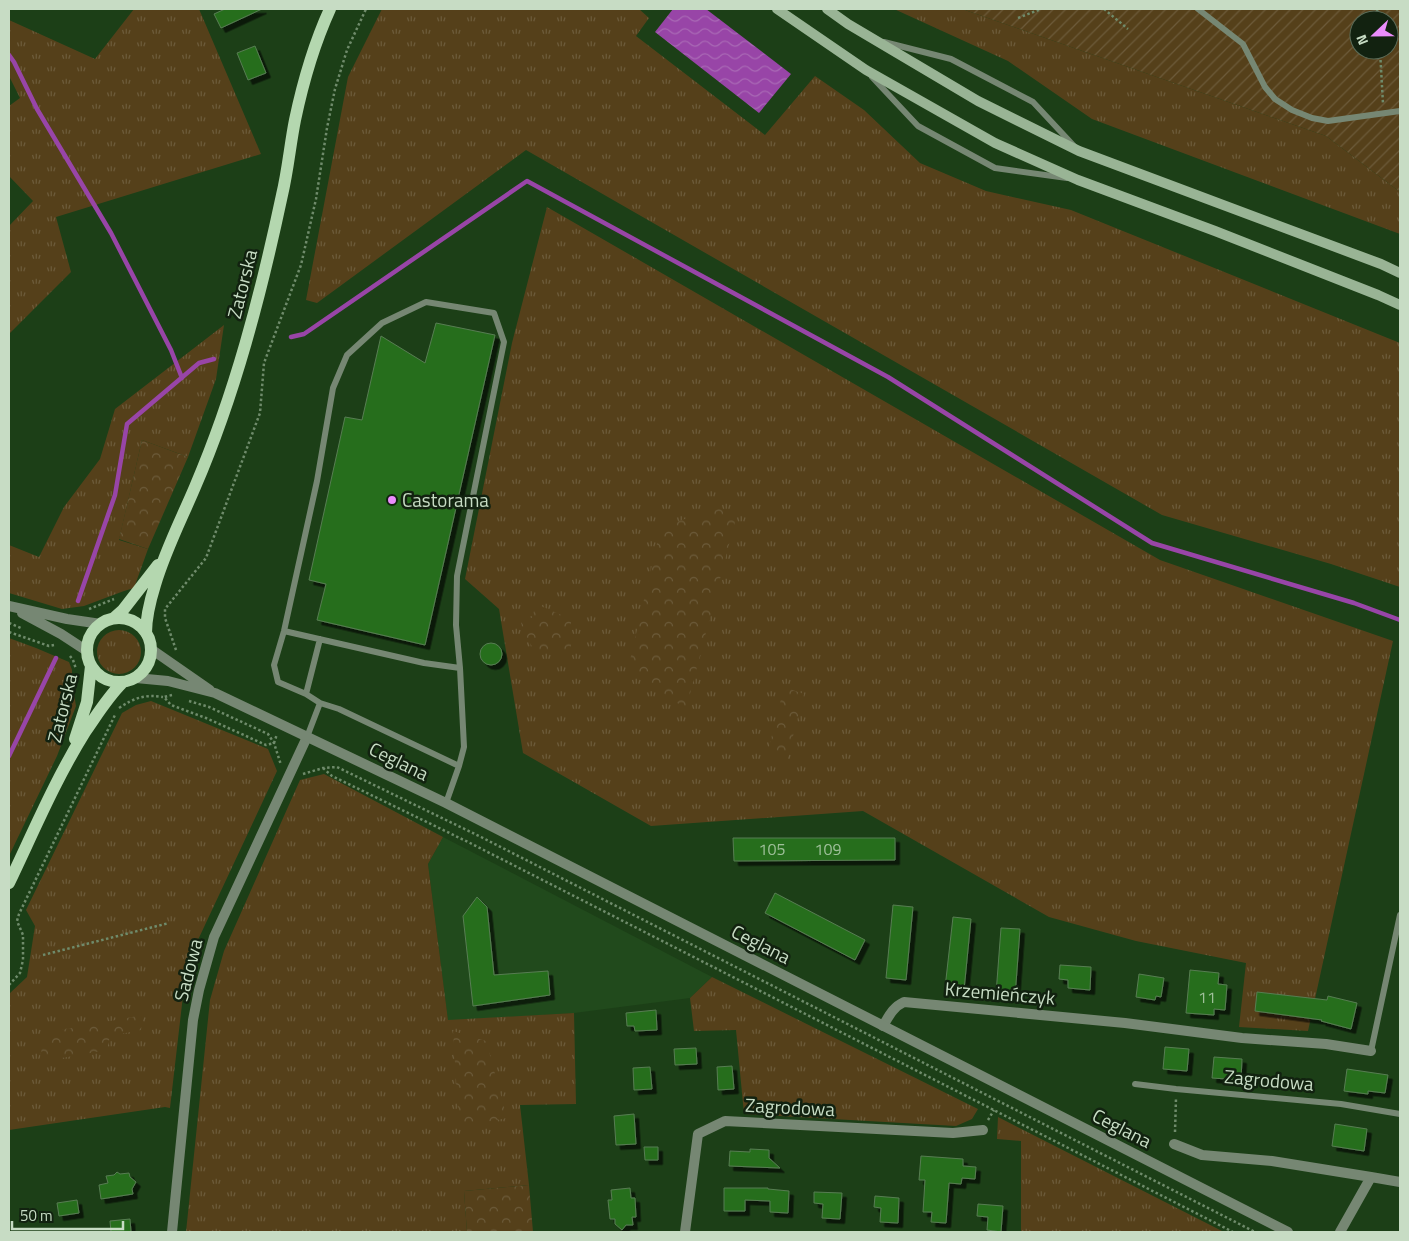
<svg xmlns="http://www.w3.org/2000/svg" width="1409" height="1241" font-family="'Titillium Web',sans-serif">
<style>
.built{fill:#214a1c}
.grass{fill:url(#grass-tufts)}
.forest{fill:url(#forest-crowns)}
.garden{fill:url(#garden-furrows);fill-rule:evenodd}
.water{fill:url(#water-waves)}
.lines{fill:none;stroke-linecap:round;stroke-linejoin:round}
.stream{stroke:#9845a7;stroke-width:4.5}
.building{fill:#276e1e;stroke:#577d52;filter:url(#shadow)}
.path{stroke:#6f8b6b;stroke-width:2.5;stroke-dasharray:2.5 2.5;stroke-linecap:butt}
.service{stroke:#768773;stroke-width:6}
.minor{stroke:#768773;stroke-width:10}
.tertiary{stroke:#768773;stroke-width:10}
.secondary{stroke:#99b495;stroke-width:10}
.primary{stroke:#b4d7af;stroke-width:12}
.poi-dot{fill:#eb8dfc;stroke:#122210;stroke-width:2}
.labels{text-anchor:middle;stroke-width:5;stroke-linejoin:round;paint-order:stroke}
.number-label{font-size:16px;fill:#9fc09a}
.street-label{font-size:19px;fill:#c7dcc4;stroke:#122210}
.poi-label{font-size:19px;fill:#c7dcc4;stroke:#122210;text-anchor:start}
</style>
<defs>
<pattern id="grass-tufts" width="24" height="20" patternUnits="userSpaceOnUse" patternTransform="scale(1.25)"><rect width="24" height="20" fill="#55401a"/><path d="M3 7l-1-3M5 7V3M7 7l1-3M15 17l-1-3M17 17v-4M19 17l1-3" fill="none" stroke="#6c5b3a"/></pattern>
<pattern id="forest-crowns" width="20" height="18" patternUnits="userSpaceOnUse" patternTransform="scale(1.25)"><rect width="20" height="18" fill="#55401a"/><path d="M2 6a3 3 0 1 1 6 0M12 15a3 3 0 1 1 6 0" fill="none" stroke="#6c5b3a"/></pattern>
<pattern id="garden-furrows" width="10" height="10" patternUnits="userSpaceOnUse" patternTransform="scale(1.25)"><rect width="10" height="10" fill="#55401a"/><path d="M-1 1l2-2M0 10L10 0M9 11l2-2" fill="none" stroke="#6c5b3a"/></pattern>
<pattern id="water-waves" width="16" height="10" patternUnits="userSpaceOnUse" patternTransform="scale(1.25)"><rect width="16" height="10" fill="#9845a7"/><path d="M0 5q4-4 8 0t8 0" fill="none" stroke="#a968b5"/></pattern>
<filter id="shadow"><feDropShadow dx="4.5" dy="4.5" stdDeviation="0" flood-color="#0009"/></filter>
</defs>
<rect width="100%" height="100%" fill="#1c3f17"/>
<path class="built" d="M 443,837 L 712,977 L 690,998 L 574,1013 L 448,1021 L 428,864 Z"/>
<path class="grass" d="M 134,9 L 199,9 L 261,154 L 56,217 L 71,272 L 9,334 L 9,226 L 33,201 L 9,176 L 9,106 L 20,98 L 9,76 L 9,20 L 95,59 Z
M 382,9 L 639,9 L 649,18 L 636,36 L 765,135 L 815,76 L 864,110 L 920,163 L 986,191 L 1071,210 L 1400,343 L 1400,587 L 1331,564 L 1162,515 L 526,150 L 317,303 L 306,300 L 348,77 Z
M 894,9 L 962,9 L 1326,136 L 1400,192 L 1400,234 L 1092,119 L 1008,61 Z
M 547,207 L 1160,560 L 1393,641 L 1308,1031 L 1239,1027 L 1246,963 L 1136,941 L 1049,917 L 863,811 L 651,826 L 523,753 L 499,609 L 465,579 L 512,343 Z
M 224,325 L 216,379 L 188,457 L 142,440 L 119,540 L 148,549 L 134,588 L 124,591 L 84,606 L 62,609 L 9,593 L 9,545 L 39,557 L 64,507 L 100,459 L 115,409 Z
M97 652a22 22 0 1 1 44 0a22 22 0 1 1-44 0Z
M 9,638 L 36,648 L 69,662 L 72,670 L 72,682 L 76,706 L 57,756 L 9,856 Z
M 151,701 L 268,749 L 277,771 L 197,942 L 184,987 L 170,1108 L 165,1107 L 9,1130 L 9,994 L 27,977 L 35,926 L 26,910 L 122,713 L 136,705 Z
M 324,774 L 443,837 L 428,864 L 448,1020 L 574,1013 L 576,1104 L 520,1105 L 529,1185 L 464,1191 L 467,1232 L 186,1232 L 210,1000 L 224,951 L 300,780 Z
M 712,977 L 978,1109 L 972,1119 L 956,1126 L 744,1114 L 736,1030 L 694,1031 L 690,998 Z
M 998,1117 L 1224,1232 L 1021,1232 L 1021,1141 L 997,1139 Z"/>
<path class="forest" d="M 142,440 L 188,457 L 148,549 L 119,539 Z
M 719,509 L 737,514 L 686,709 L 628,669 L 661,526 Z
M 536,604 L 571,619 L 571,654 L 534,650 L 522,629 L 520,614 L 532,618 Z
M 784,687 L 804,694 L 786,763 L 767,755 Z
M 143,1015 L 141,1030 L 110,1036 L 107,1050 L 39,1062 L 45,1033 Z
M 453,1031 L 486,1041 L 507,1118 L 459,1127 Z
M 529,1185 L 533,1232 L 467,1232 L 464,1191 Z"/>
<path class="garden" d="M 962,9 L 1400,9 L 1400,192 L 1326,136 ZM 1359,20 L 1389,20 L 1389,50 L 1359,50 Z"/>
<path class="water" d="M 673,9 L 706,9 L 791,74 L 759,113 L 655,32 Z"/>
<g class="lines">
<path class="stream" d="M 9,55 L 14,62 L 37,109 L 111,233 L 171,350 L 182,378
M 291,337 L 304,334 L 527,181 L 888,377 L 1152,543 L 1354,603 L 1400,620
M 78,601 L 115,495 L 127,424 L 199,363 L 214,359
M 9,756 L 56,658"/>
</g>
<path class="building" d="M 225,9 L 262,9 L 221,28 L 214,14 Z
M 255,46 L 266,73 L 248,80 L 237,53 Z
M 436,323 L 495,335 L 425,645 L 317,620 L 326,584 L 309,580 L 345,417 L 362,420 L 381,336 L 425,363 Z
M480 654a11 11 0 1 1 22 0a11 11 0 1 1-22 0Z
M 733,838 L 895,838 L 895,860 L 734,861 Z
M 775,893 L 865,940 L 855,960 L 765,913 Z
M 477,897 L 487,907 L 494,975 L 548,971 L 550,995 L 473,1006 L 463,916 Z
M 893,905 L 913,907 L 906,980 L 886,978 Z
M 953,917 L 971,919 L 964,990 L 945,988 Z
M 1001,928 L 1020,929 L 1015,997 L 996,994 Z
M 1060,965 L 1091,967 L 1090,990 L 1068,988 L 1068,980 L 1059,979 Z
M 1190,970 L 1219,973 L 1218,984 L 1227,985 L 1225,1010 L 1214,1009 L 1214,1015 L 1186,1013 Z
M 1139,974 L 1164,978 L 1161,997 L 1156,996 L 1155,1000 L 1136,997 Z
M 1257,992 L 1327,1000 L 1328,996 L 1357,1003 L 1351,1029 L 1321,1021 L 1322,1020 L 1255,1011 Z
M 656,1010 L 657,1030 L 635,1031 L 634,1026 L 627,1026 L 626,1013 Z
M 1165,1047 L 1189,1049 L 1187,1071 L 1163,1069 Z
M 696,1048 L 697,1064 L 675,1065 L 674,1049 Z
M 1214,1057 L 1242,1059 L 1241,1080 L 1212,1078 Z
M 732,1066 L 734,1089 L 718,1090 L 717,1067 Z
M 650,1067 L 652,1089 L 634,1090 L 633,1068 Z
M 1347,1069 L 1388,1075 L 1385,1093 L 1368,1091 L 1368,1094 L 1344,1091 Z
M 634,1114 L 636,1144 L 616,1145 L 614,1116 Z
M 1335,1124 L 1367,1129 L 1364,1151 L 1332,1146 Z
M 644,1147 L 658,1147 L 658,1160 L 645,1160 Z
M 750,1149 L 769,1150 L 769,1158 L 780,1168 L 729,1166 L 730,1151 L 750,1152 Z
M 921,1156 L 963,1159 L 963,1166 L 976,1167 L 975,1179 L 962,1178 L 961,1184 L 949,1183 L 946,1223 L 931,1222 L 932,1212 L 923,1212 L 925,1180 L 919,1180 Z
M 117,1172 L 120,1174 L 129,1173 L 130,1177 L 136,1182 L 132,1189 L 133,1194 L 101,1199 L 99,1185 L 108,1183 L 106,1176 L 114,1175 Z
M 630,1188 L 631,1198 L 635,1198 L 636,1217 L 632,1217 L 633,1225 L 626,1225 L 622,1230 L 615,1224 L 615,1219 L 610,1219 L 608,1200 L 612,1200 L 611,1190 Z
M 724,1188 L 768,1188 L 768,1189 L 789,1191 L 788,1213 L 770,1212 L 770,1201 L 745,1200 L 745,1211 L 724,1211 Z
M 814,1192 L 842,1193 L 840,1219 L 822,1218 L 823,1204 L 814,1203 Z
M 875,1196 L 899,1198 L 898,1223 L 880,1222 L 881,1208 L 874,1207 Z
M 77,1200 L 79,1213 L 59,1216 L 57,1203 Z
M 978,1204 L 1003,1206 L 1001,1232 L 987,1230 L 988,1217 L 977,1216 Z
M 130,1219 L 131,1232 L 111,1232 L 110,1221 Z"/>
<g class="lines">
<path class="path" d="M 1104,9 L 1128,29
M 1377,9 L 1378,20
M 1018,18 L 1041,9
M 1380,50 L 1383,104
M 89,609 L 114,599
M 9,623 L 21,628
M 9,632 L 49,646 L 54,645
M 176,650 L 165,618 L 165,609 L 206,558 L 260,413 L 264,363 L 301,265 L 316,199 L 327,128 L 335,89 L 347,50 L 366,9
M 70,656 L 73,660 L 76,669
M 172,695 L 164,697 L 171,705 L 206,718 L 266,745 L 274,743 L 277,734
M 189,701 L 209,707 L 268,734 L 274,743 L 281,765
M 119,708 C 134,698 145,694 163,697
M 323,768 L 332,776 L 470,843 L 1233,1232
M 303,774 L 323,768 L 337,767 L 481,837 L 1255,1232
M 43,955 L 169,923
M 9,985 L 20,973 L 23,960 L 23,935 L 17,921 L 19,914 L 115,715
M 988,1120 L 994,1110
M 1175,1132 L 1176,1098"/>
<path class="service" d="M 1198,9 L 1243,44 L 1265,87 L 1275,99 L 1292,110 L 1312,118 L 1328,121 L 1400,111
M 884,42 L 951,59 L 1033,102 L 1074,146
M 872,77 L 918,126 L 995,168 L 1067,178
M 426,302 L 494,313 L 504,342 L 457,576 L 456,625 L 460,668 L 464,747 L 459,766 L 339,709 L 320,703 L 306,694 L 278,682 L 274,665 L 284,631 L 317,481 L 333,388 L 347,355 L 382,323 Z
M 284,631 L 424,663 L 460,668
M 306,694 L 320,639
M 307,737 L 320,703
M 446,803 L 459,766
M 1371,1051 L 1400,915
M 1135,1084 L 1176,1089 L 1341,1104 L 1400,1114"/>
<path class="minor" d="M 883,1026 C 889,1016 893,1007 904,1002 L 1125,1023 L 1242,1038 L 1326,1044 L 1371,1051
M 1174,1144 L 1202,1155 L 1272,1161 L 1371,1177
M 172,1232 L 193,1020 L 199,990 L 214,937 L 307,737
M 685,1232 L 698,1134 L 725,1121 L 953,1133 L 983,1130
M 1340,1232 L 1371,1177 L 1400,1182"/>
<path class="tertiary" d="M 9,606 L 67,619 L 101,624
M 22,613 L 61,634 L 87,651
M 151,649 L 210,690
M 136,678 L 168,681 L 215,693 L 446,803 L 1288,1232"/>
<path class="secondary" d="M 777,9 L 866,70 L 995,143 L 1078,180 L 1215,231 L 1378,295 L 1400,305
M 827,9 L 848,24 L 978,101 L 1079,151 L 1381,264 L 1400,273"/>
<path class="primary" d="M87 650a32 32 0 1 1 64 0a32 32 0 1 1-64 0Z
M 114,618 L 123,610 L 158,565
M 146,633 C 146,616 150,601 155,585 C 165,551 181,520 195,487 C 235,394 261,294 282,195 C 288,170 290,145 295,120 C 303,82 314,44 330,9
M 75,739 L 87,702 L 91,666
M 9,883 C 33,833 55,780 85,732 C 97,715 107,698 122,683"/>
</g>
<circle class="poi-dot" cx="392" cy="500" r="5"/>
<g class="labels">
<g class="number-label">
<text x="772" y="855">105</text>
<text x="828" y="855">109</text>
<text x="1207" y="1003">11</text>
</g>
<g class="street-label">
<text transform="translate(242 284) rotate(-76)" y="7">Zatorska</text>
<text transform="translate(62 708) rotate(-76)" y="7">Zatorska</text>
<text transform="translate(399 761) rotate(26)" y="7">Ceglana</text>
<text transform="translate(761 944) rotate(27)" y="7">Ceglana</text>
<text transform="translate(188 970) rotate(-76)" y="7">Sadowa</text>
<text transform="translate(1000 993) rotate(5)" y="7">Krzemieńczyk</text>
<text transform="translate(1269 1080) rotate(5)" y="7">Zagrodowa</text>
<text transform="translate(790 1107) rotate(3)" y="7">Zagrodowa</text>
<text transform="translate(1122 1128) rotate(27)" y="7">Ceglana</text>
</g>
<g class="poi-label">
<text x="402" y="507">Castorama</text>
</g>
</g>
<rect width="1409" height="1241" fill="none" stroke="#c7dcc4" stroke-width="20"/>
<g transform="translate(1374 35) rotate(248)"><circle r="24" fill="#122210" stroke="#5a6c58"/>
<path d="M0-4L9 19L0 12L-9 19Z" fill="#eb8dfc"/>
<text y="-8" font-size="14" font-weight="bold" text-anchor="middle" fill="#c7dcc4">N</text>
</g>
<path d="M12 1221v8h111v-8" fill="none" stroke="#c7dcc4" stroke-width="2.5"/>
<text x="20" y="1221" font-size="15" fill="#c7dcc4" stroke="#122210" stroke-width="4" paint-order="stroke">50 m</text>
</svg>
